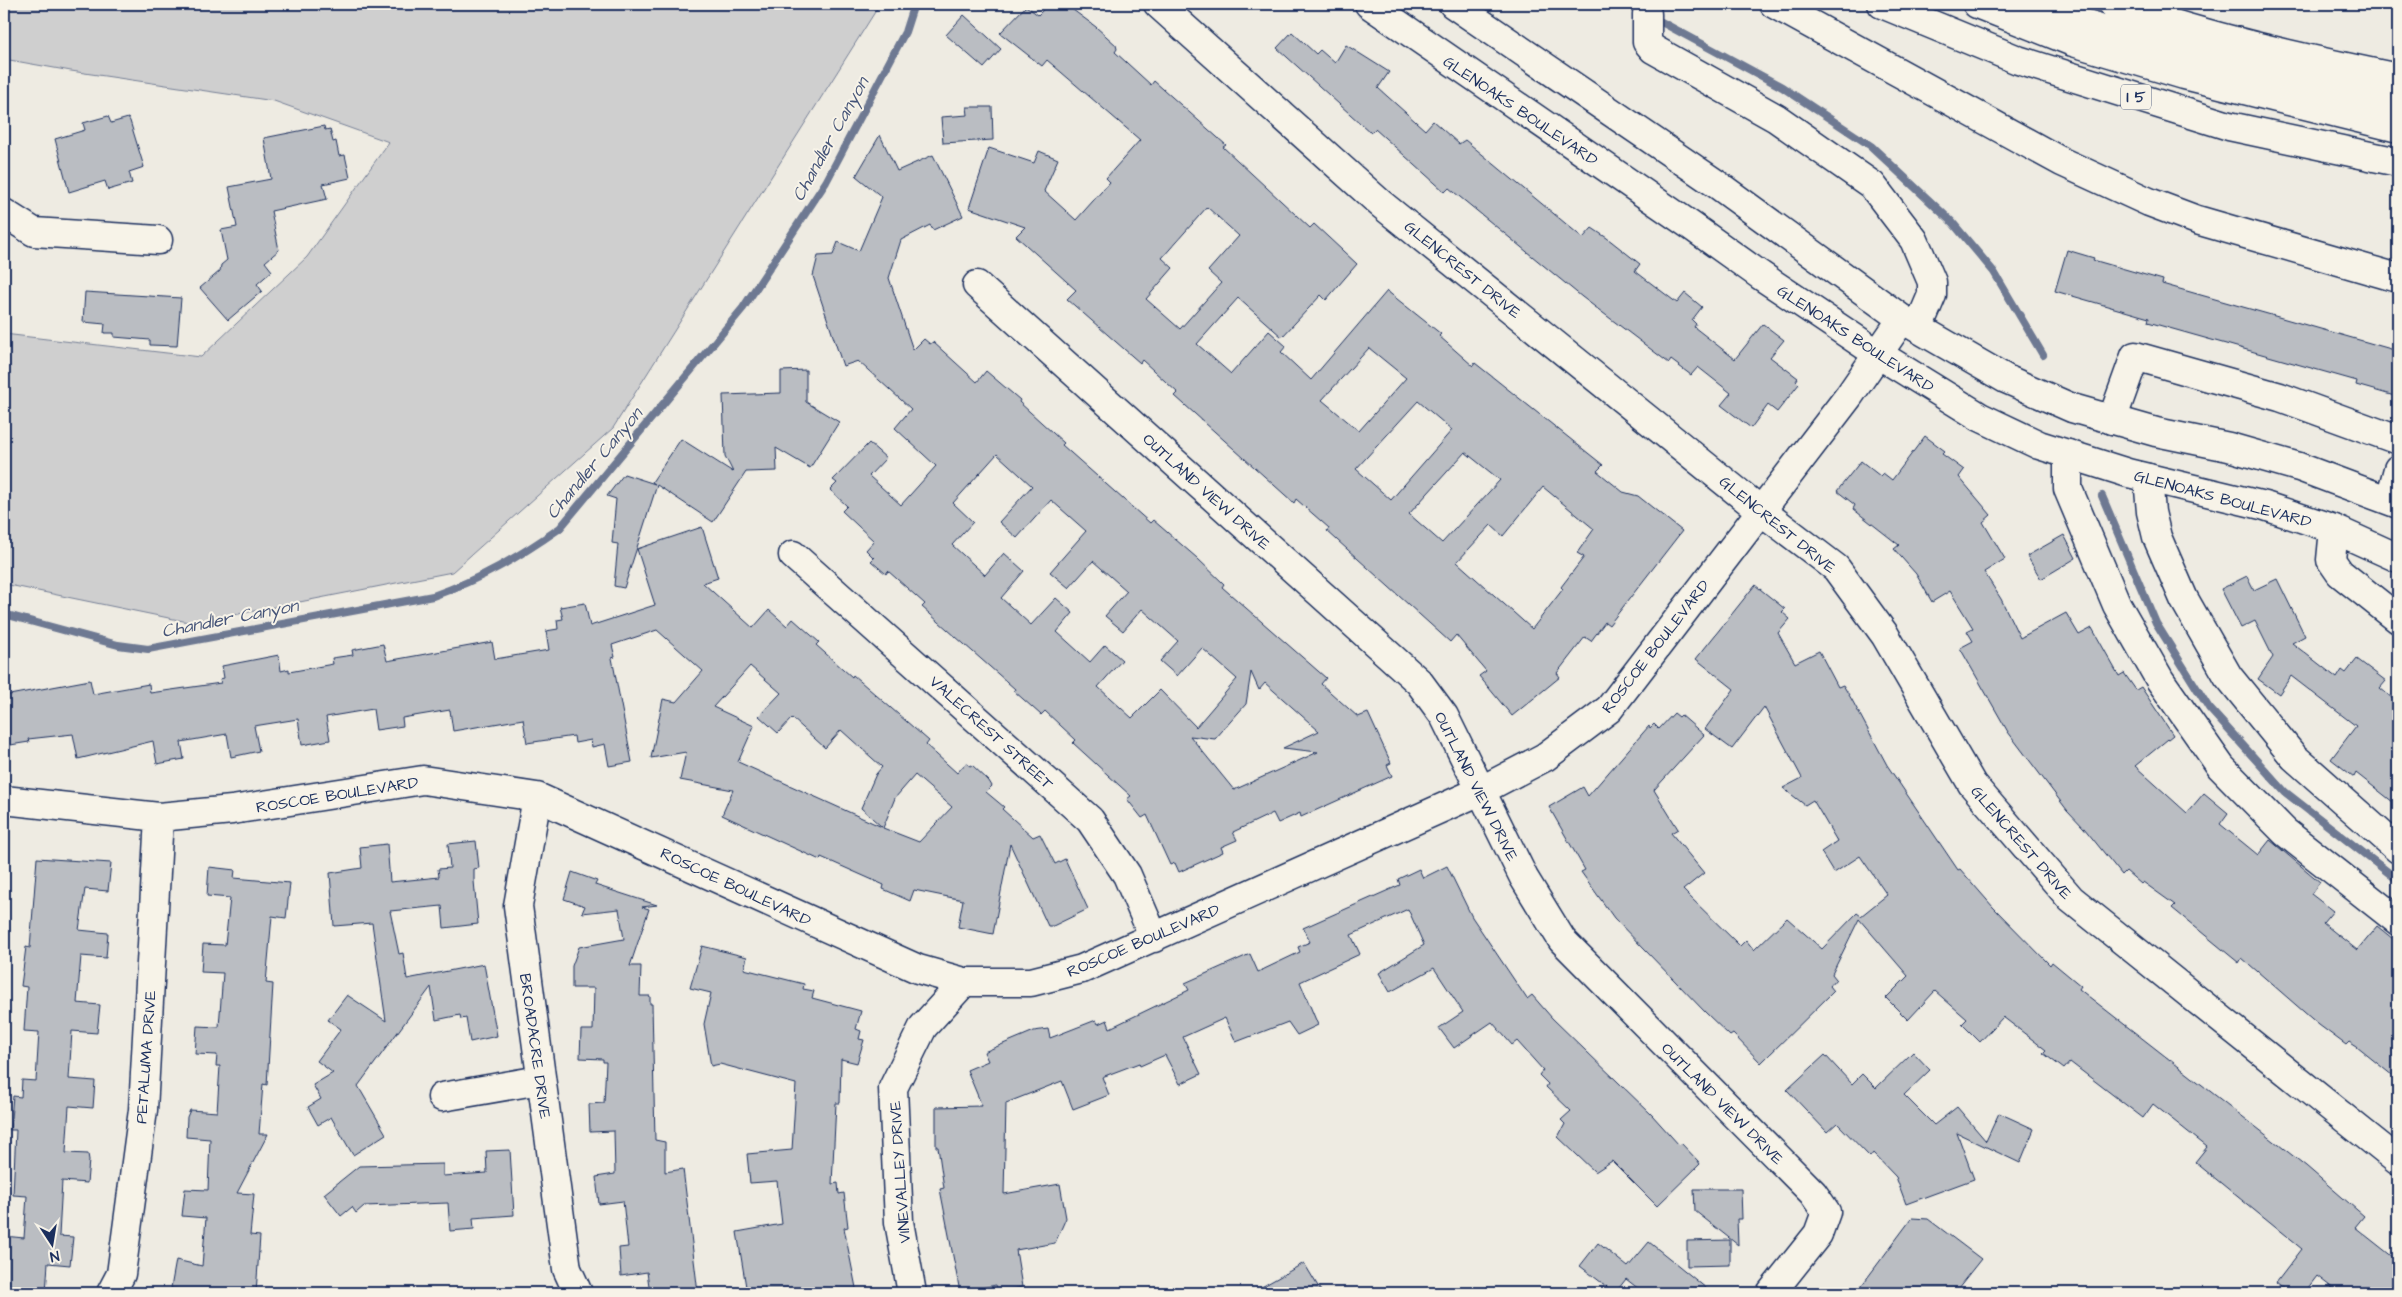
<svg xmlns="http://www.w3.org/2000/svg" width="2402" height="1297" font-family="'Architects Daughter',sans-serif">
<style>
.green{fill:#cfcfcf;stroke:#757f96}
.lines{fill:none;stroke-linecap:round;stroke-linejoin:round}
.stream{stroke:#6e7992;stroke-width:8}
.building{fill:#babdc2;stroke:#1b2f5e;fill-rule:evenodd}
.minor-casing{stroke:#1b2f5e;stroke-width:31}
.major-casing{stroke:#1b2f5e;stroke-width:31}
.highway-casing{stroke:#1b2f5e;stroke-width:31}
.minor{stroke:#f7f3e8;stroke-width:28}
.major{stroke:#f7f3e8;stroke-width:28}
.highway{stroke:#f7f3e8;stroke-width:28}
.labels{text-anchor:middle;stroke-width:4;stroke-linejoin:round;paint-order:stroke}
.shield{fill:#f7f3e8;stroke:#5d6a87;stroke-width:1}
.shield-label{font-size:15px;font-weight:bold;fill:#1b2f5e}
.street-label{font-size:16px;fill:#1b2f5e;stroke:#f7f3e8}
.water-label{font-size:18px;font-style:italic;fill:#455478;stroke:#f7f3e8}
</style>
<rect width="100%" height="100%" fill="#eeebe2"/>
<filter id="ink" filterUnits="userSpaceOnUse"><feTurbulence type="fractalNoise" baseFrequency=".02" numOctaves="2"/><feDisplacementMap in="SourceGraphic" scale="10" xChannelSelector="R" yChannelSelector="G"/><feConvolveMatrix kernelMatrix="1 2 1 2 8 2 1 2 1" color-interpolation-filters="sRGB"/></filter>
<g filter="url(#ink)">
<path class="green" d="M 4,4 L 880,4 L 613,428 L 452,572 L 193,623 L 4,584 L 4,334 L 201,357 L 307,257 L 389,142 L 274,101 L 71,71 L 4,59 Z"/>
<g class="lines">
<path class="stream" d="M 1628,4 L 1643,12
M 1654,18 L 1782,87 L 1871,146 L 1952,222 L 1994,272 L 2043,355
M 2102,496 L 2156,623 L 2209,708 L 2285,792 L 2398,880
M 4,614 L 118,645 L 148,649 L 433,596 C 483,578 517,558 560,528 L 743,308 L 826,182 L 905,32 L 914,4"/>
</g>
<path class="building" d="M 1049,4 L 1065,4 L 1096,27 L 1116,45 L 1117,49 L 1115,52 L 1151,85 L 1154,81 L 1226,145 L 1223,147 L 1310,228 L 1314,224 L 1357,264 L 1326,300 L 1321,295 L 1282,337 L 1238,298 L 1197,344 L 1231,374 L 1269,331 L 1286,346 L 1281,352 L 1311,380 L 1387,291 L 1441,334 L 1439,336 L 1473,366 L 1475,363 L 1603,465 L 1597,471 L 1623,492 L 1638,496 L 1682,531 L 1609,625 L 1605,622 L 1591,641 L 1585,637 L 1557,673 L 1560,677 L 1512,716 L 1479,676 L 1486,671 L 1456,635 L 1450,642 L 1327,531 L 1329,528 L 1313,514 L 1296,499 L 1294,503 L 1175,396 L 1178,393 L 1142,360 L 1140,363 L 1067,299 L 1076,290 L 1016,236 L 1025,227 L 969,208 L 989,148 L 1034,163 L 1039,151 L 1058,159 L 1044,191 L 1076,220 L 1110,182 L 1106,178 L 1140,140 L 1047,60 L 1042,66 L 1000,33 L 1026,6 L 1038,15 ZM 1207,207 L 1239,236 L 1208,271 L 1221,283 L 1180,329 L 1146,299 L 1173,268 L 1162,258 ZM 1369,348 L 1406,378 L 1359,431 L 1322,400 ZM 1418,401 L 1452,430 L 1391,500 L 1356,469 ZM 1465,452 L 1500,480 L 1442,543 L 1409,514 ZM 1543,487 L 1594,529 L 1577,553 L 1584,557 L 1561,587 L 1563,589 L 1532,629 L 1457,562 L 1491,525 L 1503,536 Z
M 964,15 L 1001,49 L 984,68 L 946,35 Z
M 1292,32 L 1316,54 L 1320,50 L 1335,63 L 1346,45 L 1389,72 L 1378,88 L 1425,130 L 1433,121 L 1459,144 L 1465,140 L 1583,238 L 1592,228 L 1607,238 L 1640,264 L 1635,271 L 1677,303 L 1685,293 L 1702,307 L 1692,320 L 1696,324 L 1694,327 L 1735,359 L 1763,324 L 1784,340 L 1770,357 L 1798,378 L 1796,381 L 1799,384 L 1777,412 L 1768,405 L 1751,428 L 1721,405 L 1731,393 L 1698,367 L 1691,375 L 1671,360 L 1669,363 L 1582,297 L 1449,188 L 1445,192 L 1375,129 L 1371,133 L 1277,48 Z
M 967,107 L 992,107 L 993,140 L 943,143 L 941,117 L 968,115 Z
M 108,116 L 111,123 L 128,118 L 130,121 L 144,167 L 129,172 L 132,183 L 108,190 L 105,181 L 69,192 L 55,139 L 85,130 L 83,123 Z
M 324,126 L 325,130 L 330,129 L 333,142 L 336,141 L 339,156 L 345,155 L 350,178 L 323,184 L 327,199 L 271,211 L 279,250 L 265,262 L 272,271 L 257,284 L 262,291 L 228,320 L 200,288 L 220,271 L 221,265 L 227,260 L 221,230 L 237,227 L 229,187 L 271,179 L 264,138 Z
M 880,135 L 897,171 L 933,155 L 963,216 L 933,230 L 930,225 L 901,240 L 889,278 L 913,350 L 924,339 L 930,344 L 933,342 L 977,382 L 986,371 L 1020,400 L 1019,402 L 1064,443 L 1062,445 L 1150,523 L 1153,520 L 1197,558 L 1224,584 L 1222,587 L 1326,678 L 1321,684 L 1358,717 L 1368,713 L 1391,763 L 1387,765 L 1392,776 L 1301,817 L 1300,813 L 1278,823 L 1273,813 L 1233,832 L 1237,840 L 1221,847 L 1223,852 L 1179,872 L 1175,863 L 1170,865 L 1147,815 L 1142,818 L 1127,799 L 1131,796 L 1073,743 L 1076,740 L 1045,711 L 1041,715 L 1014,691 L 1015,689 L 922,607 L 925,604 L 888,571 L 886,574 L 871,561 L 874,558 L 866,550 L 874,541 L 842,511 L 847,506 L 830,490 L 837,483 L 833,480 L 869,443 L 886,458 L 869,476 L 901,505 L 936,466 L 895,428 L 911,409 L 858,361 L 843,366 L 813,276 L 818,256 L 833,255 L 838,242 L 859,251 L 882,197 L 856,176 ZM 997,454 L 1032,486 L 999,522 L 1017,538 L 1051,500 L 1086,531 L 1050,572 L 1069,588 L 1093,561 L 1127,591 L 1105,616 L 1123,631 L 1142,609 L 1178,641 L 1160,661 L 1177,676 L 1202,648 L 1237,679 L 1196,727 L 1160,690 L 1132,718 L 1098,687 L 1122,660 L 1105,645 L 1090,662 L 1057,632 L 1073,613 L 1056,598 L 1031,625 L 1001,598 L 1024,571 L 1004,553 L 985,575 L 952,545 L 973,522 L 953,503 ZM 1251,672 L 1259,690 L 1265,683 L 1319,731 L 1283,748 L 1318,752 L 1234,790 L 1190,736 L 1215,739 L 1246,704 Z
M 2067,250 L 2094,258 L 2093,260 L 2163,280 L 2162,284 L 2398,351 L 2398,397 L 2356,385 L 2357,381 L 2148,322 L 2149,318 L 2055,291 Z
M 85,292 L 181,298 L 177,346 L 150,345 L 150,340 L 114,337 L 114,333 L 104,333 L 105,324 L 83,322 Z
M 806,370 L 806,402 L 839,422 L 810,468 L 776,448 L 777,471 L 746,472 L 713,522 L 657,485 L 624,588 L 614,586 L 618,544 L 612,543 L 616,499 L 607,496 L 624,474 L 655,484 L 652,482 L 681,439 L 733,472 L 725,456 L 723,395 L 781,393 L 781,371 Z
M 1925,436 L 1945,451 L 1942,454 L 1964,470 L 1959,477 L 1991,515 L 1983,522 L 2005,559 L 1984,572 L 2001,599 L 2020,638 L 2066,613 L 2079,635 L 2092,628 L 2119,676 L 2124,673 L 2136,690 L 2141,687 L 2173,735 L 2135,766 L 2187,813 L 2204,793 L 2228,813 L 2220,824 L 2258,855 L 2270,840 L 2320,882 L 2311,894 L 2333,911 L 2323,923 L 2357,950 L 2377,926 L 2398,943 L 2398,1080 L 2357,1047 L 2349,1042 L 2346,1045 L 2319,1025 L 2242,958 L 2239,963 L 2172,908 L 2175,905 L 2143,882 L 2141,884 L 2126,871 L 2122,875 L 2084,828 L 2067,810 L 2008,732 L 1960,648 L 1973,641 L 1967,631 L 1973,628 L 1950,591 L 1932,602 L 1916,574 L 1894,549 L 1899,545 L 1853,509 L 1855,505 L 1837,491 L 1861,461 L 1880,476 L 1883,473 L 1892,480 Z
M 702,527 L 718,578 L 703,583 L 753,628 L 769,610 L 787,626 L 793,619 L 819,642 L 816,645 L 852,677 L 853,675 L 929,741 L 926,745 L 957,773 L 966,763 L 970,766 L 972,765 L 989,781 L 992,786 L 986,792 L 1004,807 L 1002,809 L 1033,837 L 1040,834 L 1055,864 L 1065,859 L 1088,909 L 1053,926 L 1048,926 L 1010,844 L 993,934 L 958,927 L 963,900 L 914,890 L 910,901 L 883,889 L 884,885 L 821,857 L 820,860 L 722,815 L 733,790 L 680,780 L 686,752 L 651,758 L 663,699 L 676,702 L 703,671 L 657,630 L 612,645 L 615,657 L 612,658 L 632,762 L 609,766 L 605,744 L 592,747 L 591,740 L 575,743 L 574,736 L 527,743 L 523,719 L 453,731 L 450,710 L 402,718 L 403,726 L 376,730 L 373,709 L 326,717 L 330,740 L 302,745 L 298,719 L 254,726 L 259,751 L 231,757 L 227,734 L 181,742 L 184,759 L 157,764 L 153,741 L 78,759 L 73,734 L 28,739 L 29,742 L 4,746 L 4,696 L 90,680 L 93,694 L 149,684 L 150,693 L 221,683 L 220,679 L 224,678 L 222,666 L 279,655 L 281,671 L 289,669 L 289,672 L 333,664 L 332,658 L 353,655 L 352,650 L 383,644 L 387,661 L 492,642 L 495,659 L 549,650 L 546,631 L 558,629 L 557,620 L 563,619 L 560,607 L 585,603 L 590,626 L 655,605 L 637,549 ZM 750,666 L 781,693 L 759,716 L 778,733 L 792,718 L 825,748 L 841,730 L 882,767 L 876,774 L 861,808 L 882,827 L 738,762 L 754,726 L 713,707 ZM 915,775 L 952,807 L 919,842 L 883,828 L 895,798 Z
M 2064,535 L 2076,558 L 2041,579 L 2027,556 Z
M 2247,576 L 2254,590 L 2277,579 L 2305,636 L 2292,643 L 2337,678 L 2342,670 L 2346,673 L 2357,659 L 2386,681 L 2380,688 L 2398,703 L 2398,806 L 2356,773 L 2354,777 L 2331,759 L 2356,726 L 2291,676 L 2279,694 L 2258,679 L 2273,657 L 2255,621 L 2241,628 L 2221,589 Z
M 1755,585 L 1785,609 L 1782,612 L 1790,619 L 1778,633 L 1795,663 L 1819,651 L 1838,687 L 1843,685 L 1852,700 L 1887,765 L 1958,870 L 1960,869 L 1993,907 L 2050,965 L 2052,962 L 2081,986 L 2079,989 L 2306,1166 L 2364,1216 L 2355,1227 L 2398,1261 L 2398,1293 L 2339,1293 L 2317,1276 L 2304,1293 L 2289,1293 L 2276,1283 L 2302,1249 L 2195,1162 L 2207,1147 L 2153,1104 L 2143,1118 L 2070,1062 L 2064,1069 L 2043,1053 L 2046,1050 L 2003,1017 L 1980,1042 L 1962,1024 L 1967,1019 L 1935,991 L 1908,1020 L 1886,998 L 1908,976 L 1859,919 L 1832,974 L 1836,979 L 1830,986 L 1834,991 L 1761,1063 L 1733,1034 L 1730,1036 L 1706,1013 L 1614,918 L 1581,872 L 1585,870 L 1549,807 L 1583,787 L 1588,796 L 1649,726 L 1650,728 L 1654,724 L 1659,729 L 1674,713 L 1679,717 L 1681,715 L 1704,735 L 1654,790 L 1678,829 L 1671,833 L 1704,873 L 1683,890 L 1740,946 L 1746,940 L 1754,950 L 1787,918 L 1822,949 L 1857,913 L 1861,916 L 1887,895 L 1860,856 L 1834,873 L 1821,852 L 1837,841 L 1813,800 L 1805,805 L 1783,788 L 1802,778 L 1764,707 L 1732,749 L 1705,729 L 1734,689 L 1696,659 Z
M 476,841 L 479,868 L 474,869 L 474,881 L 478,924 L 444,928 L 442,906 L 390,911 L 399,954 L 403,953 L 407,979 L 484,964 L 497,1036 L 470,1042 L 466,1018 L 461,1019 L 460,1015 L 436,1020 L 431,987 L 358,1086 L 386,1134 L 353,1155 L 331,1117 L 318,1125 L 308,1107 L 321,1099 L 313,1085 L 333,1073 L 317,1061 L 341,1029 L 328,1020 L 347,995 L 386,1021 L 372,923 L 334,926 L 330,873 L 362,868 L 360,847 L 387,844 L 390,882 L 439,877 L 438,869 L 450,868 L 448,844 Z
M 37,858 L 111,863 L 108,891 L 85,889 L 79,930 L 108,933 L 106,958 L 81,956 L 77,1003 L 100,1005 L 97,1033 L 72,1031 L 69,1079 L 95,1081 L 93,1108 L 69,1106 L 66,1153 L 88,1154 L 89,1160 L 87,1183 L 62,1181 L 59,1236 L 73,1237 L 70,1265 L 48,1263 L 46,1293 L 4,1293 L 4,1236 L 24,1238 L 27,1196 L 13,1195 L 16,1130 L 10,1130 L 13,1096 L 21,1097 L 22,1080 L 36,1081 L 39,1032 L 24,1031 L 27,987 L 21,986 L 26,947 L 30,948 Z
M 1447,866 L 1472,917 L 1527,999 L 1532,995 L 1552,1018 L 1652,1115 L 1679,1145 L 1681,1143 L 1698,1161 L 1700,1164 L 1657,1206 L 1612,1161 L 1595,1172 L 1558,1137 L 1565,1124 L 1561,1120 L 1571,1111 L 1546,1087 L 1548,1084 L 1539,1075 L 1543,1070 L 1517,1041 L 1512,1045 L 1492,1022 L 1454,1048 L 1439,1028 L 1463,1012 L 1434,968 L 1390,992 L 1379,973 L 1424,945 L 1408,909 L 1351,935 L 1360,954 L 1300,982 L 1318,1025 L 1297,1035 L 1288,1022 L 1236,1042 L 1225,1018 L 1183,1037 L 1201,1074 L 1180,1084 L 1165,1055 L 1140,1066 L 1139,1063 L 1102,1077 L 1109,1095 L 1073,1109 L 1062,1081 L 1006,1103 L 1004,1194 L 1060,1184 L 1066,1218 L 1055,1243 L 1016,1250 L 1022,1287 L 998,1292 L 996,1285 L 960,1292 L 940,1189 L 944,1188 L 938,1147 L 936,1147 L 936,1107 L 982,1106 L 967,1070 L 988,1061 L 984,1052 L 1034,1031 L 1048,1029 L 1050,1038 L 1096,1020 L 1098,1024 L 1107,1020 L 1110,1028 L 1189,990 L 1185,983 L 1250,954 L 1258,972 L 1300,952 L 1298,947 L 1310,942 L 1303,928 L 1400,885 L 1398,879 L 1419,869 L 1423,878 Z
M 209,867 L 235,870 L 234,878 L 290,883 L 286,918 L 272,916 L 266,983 L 273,984 L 267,1085 L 263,1084 L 259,1134 L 268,1134 L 237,1193 L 254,1194 L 250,1235 L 260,1236 L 256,1293 L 198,1293 L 171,1288 L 176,1260 L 202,1266 L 206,1218 L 182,1216 L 185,1189 L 208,1190 L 210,1139 L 186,1137 L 187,1117 L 190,1110 L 217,1112 L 220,1066 L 216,1066 L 217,1055 L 195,1054 L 197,1026 L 219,1027 L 223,973 L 201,972 L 203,944 L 225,945 L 230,898 L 207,896 Z
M 572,872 L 597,881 L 595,885 L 657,905 L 642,907 L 649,909 L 630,966 L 641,966 L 640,996 L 650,996 L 650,1004 L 652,1004 L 655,1140 L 665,1142 L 665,1172 L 683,1169 L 698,1293 L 650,1293 L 647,1272 L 621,1276 L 619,1248 L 628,1247 L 623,1201 L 599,1204 L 596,1177 L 615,1174 L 614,1131 L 590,1132 L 589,1104 L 604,1103 L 606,1062 L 603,1062 L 603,1059 L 580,1058 L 581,1030 L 593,1030 L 594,988 L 572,988 L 572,966 L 579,947 L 624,939 L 619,909 L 582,913 L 585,906 L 564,899 Z
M 702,946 L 747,957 L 744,969 L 804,984 L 803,989 L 814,991 L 812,998 L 861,1011 L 856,1029 L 861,1031 L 859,1039 L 864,1040 L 857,1063 L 841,1059 L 840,1103 L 836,1103 L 832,1184 L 838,1183 L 839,1194 L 844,1193 L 848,1227 L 844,1228 L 857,1293 L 747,1293 L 737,1232 L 782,1224 L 777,1181 L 750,1183 L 747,1154 L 792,1150 L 796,1084 L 720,1064 L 711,1066 L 704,1024 L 711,993 L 690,988 Z
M 1913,1052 L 1930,1070 L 1904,1095 L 1934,1125 L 1957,1107 L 1986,1141 L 1999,1113 L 2034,1129 L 2020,1163 L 1957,1133 L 1974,1179 L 1906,1204 L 1896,1177 L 1873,1153 L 1870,1157 L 1837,1123 L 1827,1132 L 1787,1090 L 1825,1055 L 1852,1084 L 1862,1074 L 1876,1088 Z
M 510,1150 L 514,1215 L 473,1218 L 474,1229 L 450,1231 L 448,1203 L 364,1206 L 356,1213 L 352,1207 L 341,1216 L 324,1194 L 359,1166 L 443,1164 L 443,1176 L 487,1173 L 486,1151 Z
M 1694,1189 L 1741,1189 L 1742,1219 L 1737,1219 L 1738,1245 L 1695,1211 Z
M 1912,1218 L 1928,1219 L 1981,1259 L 1954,1293 L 1856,1293 Z
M 1730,1240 L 1730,1265 L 1687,1266 L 1687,1241 Z
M 1649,1242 L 1679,1266 L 1712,1293 L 1644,1293 L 1626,1279 L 1615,1293 L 1580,1266 L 1598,1243 L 1628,1267 Z
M 1304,1263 L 1322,1293 L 1251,1293 Z"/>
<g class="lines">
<defs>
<path id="minor" d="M 1158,4 L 1381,204 L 1760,510 L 1836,568 L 1885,635 L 1972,784 L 2071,899 L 2398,1161
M 1647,14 L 1647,42 L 1653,49 L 1776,118 L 1872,185 L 1914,240 L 1932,282 L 1932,295 L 1918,328
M 4,213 L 34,232 L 158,240
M 977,285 L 1419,682 L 1444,716 L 1524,878 L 1562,940 L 1813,1193 L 1826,1212 L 1818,1234 L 1771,1293
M 2112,420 L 2135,356 L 2280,397 L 2398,440
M 2068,454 L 2068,489 L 2117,605 L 2160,680 L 2221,767 L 2285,832 L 2398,921
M 2148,478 L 2151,512 L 2157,537 L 2184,599 L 2228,676 L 2294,757 L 2398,849
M 2390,499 L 2398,469
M 2334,529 L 2331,560 L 2340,573 L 2398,619
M 793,555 L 1090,820 L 1127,875 L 1154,938
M 537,797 L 518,906 L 567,1269 L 578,1293
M 4,800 L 159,817 L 232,810 L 423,780 L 537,797 L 918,969 L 964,982 L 1031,982 L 1082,969 L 1480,791 L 1545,757 L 1609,709 L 1849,396 L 1902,319
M 442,1097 L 540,1080
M 111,1293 L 121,1274 L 143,1110 L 159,817
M 912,1293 L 899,1222 L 893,1088 L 923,1027 L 964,982"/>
<path id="major" d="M 1369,4 L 1690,225 L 1760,275 L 1878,354 L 1980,417 L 2039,445 L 2128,473 L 2265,506 L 2334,529 L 2398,558
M 1453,4 L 1718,185 L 1902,319 L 2006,379 L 2072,408 L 2156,432 L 2229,447 L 2299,467 L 2398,504"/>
<path id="highway" d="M 1774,4 L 2062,162 L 2149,202 L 2197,220 L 2398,278
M 1882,4 L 2018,60 L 2229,126 L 2398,162
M 1977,4 L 2073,42 L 2184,75 L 2398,128
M 2028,4 L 2140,42 L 2348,96 L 2398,106
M 2113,4 C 2205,37 2302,58 2398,78"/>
</defs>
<use href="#minor" class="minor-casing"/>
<use href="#major" class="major-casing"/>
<use href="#highway" class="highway-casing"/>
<use href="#minor" class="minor"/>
<use href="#major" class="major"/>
<use href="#highway" class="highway"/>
</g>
</g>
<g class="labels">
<rect class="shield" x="2121" y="84.5" width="30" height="25" rx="4"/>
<g class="shield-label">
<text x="2136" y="102">I 5</text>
</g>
<g class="street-label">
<text transform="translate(1521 110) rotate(34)" y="6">GLENOAKS BOULEVARD</text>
<text transform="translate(1463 269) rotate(39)" y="6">GLENCREST DRIVE</text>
<text transform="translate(1856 338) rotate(33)" y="6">GLENOAKS BOULEVARD</text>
<text transform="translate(1207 491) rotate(42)" y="6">OUTLAND VIEW DRIVE</text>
<text transform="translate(2223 498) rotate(15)" y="6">GLENOAKS BOULEVARD</text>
<text transform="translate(1778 524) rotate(39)" y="6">GLENCREST DRIVE</text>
<text transform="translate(1655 646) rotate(-52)" y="6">ROSCOE BOULEVARD</text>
<text transform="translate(992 732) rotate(42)" y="6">VALECREST STREET</text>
<text transform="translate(1477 786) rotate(63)" y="6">OUTLAND VIEW DRIVE</text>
<text transform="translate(337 794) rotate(-9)" y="6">ROSCOE BOULEVARD</text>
<text transform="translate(2022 842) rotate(49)" y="6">GLENCREST DRIVE</text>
<text transform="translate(736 886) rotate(25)" y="6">ROSCOE BOULEVARD</text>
<text transform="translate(1143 940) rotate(-23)" y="6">ROSCOE BOULEVARD</text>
<text transform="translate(536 1046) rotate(82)" y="6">BROADACRE DRIVE</text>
<text transform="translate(145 1057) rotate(-86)" y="6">PETALUMA DRIVE</text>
<text transform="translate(1723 1103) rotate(45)" y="6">OUTLAND VIEW DRIVE</text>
<text transform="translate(899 1172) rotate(-94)" y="6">VINEVALLEY DRIVE</text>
</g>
<g class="water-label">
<text transform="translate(830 139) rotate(-61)" y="6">Chandler Canyon</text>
<text transform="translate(594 463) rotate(-50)" y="6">Chandler Canyon</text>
<text transform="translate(230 618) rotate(-11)" y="6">Chandler Canyon</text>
</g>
</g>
<rect width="2402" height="1297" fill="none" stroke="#f7f3e8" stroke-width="20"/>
<rect x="10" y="10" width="2382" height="1277" fill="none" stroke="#1b2f5e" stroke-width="2" filter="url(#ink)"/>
<g transform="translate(52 1244) rotate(168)" stroke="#f7f3e8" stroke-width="4" paint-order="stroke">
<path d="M0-4L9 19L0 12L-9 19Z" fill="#1b2f5e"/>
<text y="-8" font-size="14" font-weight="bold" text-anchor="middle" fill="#1b2f5e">N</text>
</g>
</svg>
